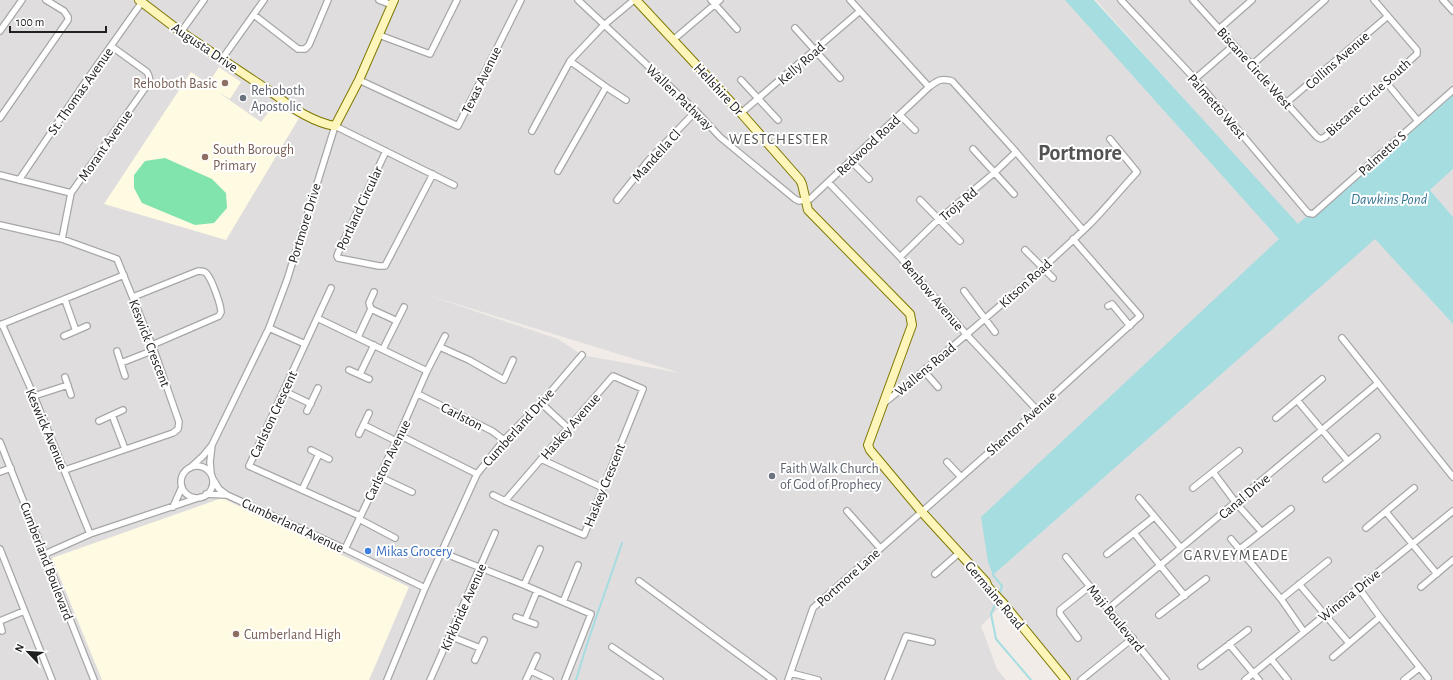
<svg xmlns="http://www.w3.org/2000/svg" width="1453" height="680" font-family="'Alegreya Sans',sans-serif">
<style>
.residential{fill:#dfddde;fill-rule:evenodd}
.education{fill:#fffae2}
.pitch{fill:#81e4ad}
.water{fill:#a5dde1}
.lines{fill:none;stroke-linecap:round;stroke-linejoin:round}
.stream{stroke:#a5dde1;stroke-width:2}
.street-casing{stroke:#a7a7a7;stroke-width:8}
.secondary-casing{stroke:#7f7800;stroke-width:10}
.street{stroke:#fff;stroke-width:5.5}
.secondary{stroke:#fdf5b9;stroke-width:8}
.education-dot{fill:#8d6e63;stroke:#fff;stroke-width:1.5}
.worship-dot{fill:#6b7280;stroke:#fff;stroke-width:1.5}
.shop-dot{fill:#3f7fe0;stroke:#fff;stroke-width:1.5}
.labels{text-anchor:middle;stroke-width:4;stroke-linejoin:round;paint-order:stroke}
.street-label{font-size:14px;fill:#202020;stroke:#fff}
.education-label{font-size:14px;fill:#785e54;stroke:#fff;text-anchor:start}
.worship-label{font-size:14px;fill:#5b616d;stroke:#fff;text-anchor:start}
.shop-label{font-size:14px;fill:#366cbe;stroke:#fff;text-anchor:start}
.neighbourhood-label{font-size:15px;letter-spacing:1px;fill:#535353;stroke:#fff}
.water-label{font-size:15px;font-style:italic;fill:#3b7796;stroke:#fff}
.town-label{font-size:22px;font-weight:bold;fill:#535353;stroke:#fff}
</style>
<rect width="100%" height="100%" fill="#f1ece7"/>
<path class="residential" d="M 0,0 L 1094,0 L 1191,107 L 1096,0 L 1453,0 L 1453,89 L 993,575 L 1375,238 L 1453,324 L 1453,680 L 1066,680 L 1003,603 L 981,626 L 997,669 L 1006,680 L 0,680 ZM 424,294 L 680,373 L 582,355 L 558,339 Z
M 1453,169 L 1453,217 L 1430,190 Z"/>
<path class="education" d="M 219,67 L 241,82 L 230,99 L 218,92 L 261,122 L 274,105 L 299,118 L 226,240 L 104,204 L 191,72 L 208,84 Z
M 222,498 L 409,587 L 369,680 L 102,680 L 52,558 Z"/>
<path class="pitch" d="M 165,158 L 212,179 L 226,193 L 227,208 L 214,223 L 195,225 L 142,203 L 134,188 L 134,175 L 145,161 Z"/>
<path class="water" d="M 1065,0 L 1094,0 L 1298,224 L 1453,86 L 1453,169 L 1430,190 L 1453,217 L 1453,324 L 1375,239 L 993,575 L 988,562 L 981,517 L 1279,239 Z"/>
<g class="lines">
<path class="stream" d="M 993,575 L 1002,586 L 999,596
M 997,600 L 991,614 L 996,639 L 1031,680
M 576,680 L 588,641 L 622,543"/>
<defs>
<path id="street" d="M 379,0 L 392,5
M 578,0 L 696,111 L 720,137 L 795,199 L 799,201 L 810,199 L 929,87 C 938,80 941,78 952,81 L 1016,152 L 1083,230
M 711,0 L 737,29
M 850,0 L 929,87
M 1121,0 L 1195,79 L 1308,213 L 1313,214 L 1453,90
M 1193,0 L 1317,137 L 1321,139 L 1325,137 L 1417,54 L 1417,50 L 1374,0
M 1443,0 L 1453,11
M 254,15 L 298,49 L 305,49 L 309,45 L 328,0
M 795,28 L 840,78
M 1219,29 L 1252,0
M 0,31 L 22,0
M 181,32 L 204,0
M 379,35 L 430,54 L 457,0
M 673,40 L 720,0
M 222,59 L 264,0
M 570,61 L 606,87 L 626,100
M 1252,65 L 1325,0
M 1195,79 L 1234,45
M 359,80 L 458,126 L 521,0
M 741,80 L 778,120
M 1386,82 L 1418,121
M 1286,103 L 1388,16
M 741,113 L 860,11
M 900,115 L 915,130
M 0,118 L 68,20 L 68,17 L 64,11 L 46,0
M 532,131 L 570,61 L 604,25 L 634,0
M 973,149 L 1014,194
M 386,151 L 338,253 L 337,256 L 338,258 L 379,266 L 385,266 L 433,174
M 851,161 L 869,179
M 558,171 L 606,87
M 0,175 L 71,193
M 19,180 L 86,81 L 142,2
M 828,182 L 900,257 L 966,334 L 1037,410
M 617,200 L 648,161 L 696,111
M 920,200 L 960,241
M 0,225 L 62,239 L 117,259 L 154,350 L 179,422 L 178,429 L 173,433 L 65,470
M 62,239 L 71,193 L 148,84 C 150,79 150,77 147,72 L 111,46
M 1025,250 L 1053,278
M 900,257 L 938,220 L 994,173 L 1016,152
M 331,288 L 249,466 L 360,516
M 964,291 L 995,332
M 133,297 L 198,271 C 202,271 205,271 207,274 C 212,280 221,305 221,312 L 219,316 L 152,345
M 65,300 L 76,331
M 1108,306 L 1112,304 L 1130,326
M 371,309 L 369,303 L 374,292
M 317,318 L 427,371
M 397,321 L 404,307
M 2,324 L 34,396 L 90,534
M 0,325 L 124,275
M 269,328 L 305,344
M 64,336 L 87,326
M 358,337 L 371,309 L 397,321 L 383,349
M 1342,338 L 1453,477
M 440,347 L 469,360 L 504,380 L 513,360
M 117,351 L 125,376
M 121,363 L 154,350
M 349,370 L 369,379
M 924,371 L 938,387
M 360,374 L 374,345
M 65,377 L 71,395
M 284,391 L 311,404
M 418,394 L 492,431 L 504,440
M 34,396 L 68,385
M 1297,400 L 1348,461
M 541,403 L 568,428
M 883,404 C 954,346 1024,287 1090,224 C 1106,208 1121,189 1137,172 L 1110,139
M 307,411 L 318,388
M 112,415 L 125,449
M 1276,418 L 1322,379
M 99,421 L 123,410
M 364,425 L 396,441
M 359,434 L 369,413
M 399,435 L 477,474
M 0,442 L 94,680
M 311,450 L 329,459
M 541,459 L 603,488
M 947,462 L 961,477
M181 482a16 16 0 1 1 32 0a16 16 0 1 1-32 0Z
M 190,468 L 203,456 L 212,445 L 269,328 L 287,280 L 335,126 L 454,185
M 0,472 L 11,468
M 1213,472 L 1236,503 L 1261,531
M 211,473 L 210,462 L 212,445
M 380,477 L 412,492
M 213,479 L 219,489 L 227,495 L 345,549 L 425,588
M 1326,479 L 1377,437
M 1193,488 L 1239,451
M 302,490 L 319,454
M 206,494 L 226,495
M 493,495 L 505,501 L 584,535 L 643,389 L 613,376 L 505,501
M 1139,498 L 1181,548
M 173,507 L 182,487
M 847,511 L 880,548
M 1386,512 L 1437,574
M 359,519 L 395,538
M 1366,528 L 1414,488
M 1134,533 L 1185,596
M 1231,539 L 1281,599 L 1304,632
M 0,549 L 52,680
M 345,549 L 399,435 L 427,371 L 445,336
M 1240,549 L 1291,509
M 441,552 L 524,585 L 591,614 L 565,680
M 45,554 L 90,534 L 201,497
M 1107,554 L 1154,517
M 1066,557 L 1166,680
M 935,574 L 959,553
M 639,581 L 773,680
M 1299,584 L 1349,643
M 524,585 L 540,549
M 1358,587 L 1380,617 L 1428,678
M 1421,587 L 1453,560
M 1281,599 L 1328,561
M 563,602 L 578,565
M 1109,608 L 1378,383
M 1159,615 L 1206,579
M 516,617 L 535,624
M 525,620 L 537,591
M 0,621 L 24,611
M 0,624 L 2,631
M 450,636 L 480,648
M 1078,638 L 1060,614 L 1060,610 L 1090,586
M 1229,644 L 1259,680
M 612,647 L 660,680
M 1333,657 L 1380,617
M 1271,659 L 1288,680
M 475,660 L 484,640
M 1201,666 L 1248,630
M 531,671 L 550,680
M 791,673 L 818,680
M 387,680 L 425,588 L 477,474 L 504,440 L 541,403 L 582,355
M 430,680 L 495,533
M 526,680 L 537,656
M 788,680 L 813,608 L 1037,410 L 1140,316 L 1073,239
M 888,680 L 906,636 L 932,642
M 1081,680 L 1133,638
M 1245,680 L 1453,511
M 1404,680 L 1419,668"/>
<path id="secondary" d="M 139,0 L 181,32 L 277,96 C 292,109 316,123 335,126 L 359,80 L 394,0
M 636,0 L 741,113 L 800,180 L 802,184 L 808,210 L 910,314 L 912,325 L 868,445 L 870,450 L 921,511 L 986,582 L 988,587 L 1003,603 L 1066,680"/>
</defs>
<use href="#street" class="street-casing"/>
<use href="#secondary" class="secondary-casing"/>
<use href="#street" class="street"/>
<use href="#secondary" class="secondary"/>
</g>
<g class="education-dot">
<circle cx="225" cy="83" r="4"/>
<circle cx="205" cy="157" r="4"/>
<circle cx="236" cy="634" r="4"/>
</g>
<g class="worship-dot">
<circle cx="243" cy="98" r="4"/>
<circle cx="772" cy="476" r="4"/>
</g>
<circle class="shop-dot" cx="368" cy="551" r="4"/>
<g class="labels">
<g class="street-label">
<text transform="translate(205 47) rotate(34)" y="5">Augusta Drive</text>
<text transform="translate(1337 60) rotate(-41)" y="5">Collins Avenue</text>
<text transform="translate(801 63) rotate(-41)" y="5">Kelly Road</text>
<text transform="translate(1255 68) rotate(48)" y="5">Biscane Circle West</text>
<text transform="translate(481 80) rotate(-64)" y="5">Texas Avenue</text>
<text transform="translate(719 89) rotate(47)" y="5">Hellshire Dr</text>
<text transform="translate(80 91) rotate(-55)" y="5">St. Thomas Avenue</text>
<text transform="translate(680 97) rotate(44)" y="5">Wallen Pathway</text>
<text transform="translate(1368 97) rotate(-42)" y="5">Biscane Circle South</text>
<text transform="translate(1217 106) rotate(49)" y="5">Palmetto West</text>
<text transform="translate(105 145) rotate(-55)" y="5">Morant Avenue</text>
<text transform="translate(868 145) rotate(-43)" y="5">Redwood Road</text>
<text transform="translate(1382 153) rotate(-42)" y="5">Palmetto S</text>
<text transform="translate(656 155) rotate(-48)" y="5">Mandella Cl</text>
<text transform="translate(958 204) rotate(-40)" y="5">Troja Rd</text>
<text transform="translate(359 208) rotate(-65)" y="5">Portland Circular</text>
<text transform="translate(304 223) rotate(-73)" y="5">Portmore Drive</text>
<text transform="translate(1025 283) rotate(-42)" y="5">Kitson Road</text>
<text transform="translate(933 295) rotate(50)" y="5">Benbow Avenue</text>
<text transform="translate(150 343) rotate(69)" y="5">Keswick Crescent</text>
<text transform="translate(925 369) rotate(-40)" y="5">Wallens Road</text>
<text transform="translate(273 414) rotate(-65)" y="5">Carlston Crescent</text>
<text transform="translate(462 416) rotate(27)" y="5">Carlston</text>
<text transform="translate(1021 423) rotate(-42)" y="5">Shenton Avenue</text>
<text transform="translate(570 426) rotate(-49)" y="5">Haskey Avenue</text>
<text transform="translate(518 427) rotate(-48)" y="5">Cumberland Drive</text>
<text transform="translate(47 429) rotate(67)" y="5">Keswick Avenue</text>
<text transform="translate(387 460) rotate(-64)" y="5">Carlston Avenue</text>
<text transform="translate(604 485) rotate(-68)" y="5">Haskey Crescent</text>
<text transform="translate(1244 496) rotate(-40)" y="5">Canal Drive</text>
<text transform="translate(293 525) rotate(25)" y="5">Cumberland Avenue</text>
<text transform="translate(47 561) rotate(69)" y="5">Cumberland Boulevard</text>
<text transform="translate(848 577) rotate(-42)" y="5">Portmore Lane</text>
<text transform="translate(995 595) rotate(50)" y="5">Germaine Road</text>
<text transform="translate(1349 595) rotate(-39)" y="5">Winona Drive</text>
<text transform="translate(463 607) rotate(-66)" y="5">Kirkbride Avenue</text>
<text transform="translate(1116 618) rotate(51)" y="5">Maji Boulevard</text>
</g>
<g class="education-label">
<text x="217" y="88" text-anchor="end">Rehoboth Basic</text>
<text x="213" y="154">South Borough<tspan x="213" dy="16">Primary</tspan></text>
<text x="244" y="639">Cumberland High</text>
</g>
<g class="worship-label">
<text x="251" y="95">Rehoboth<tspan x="251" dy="16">Apostolic</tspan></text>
<text x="780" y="473">Faith Walk Church<tspan x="780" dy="16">of God of Prophecy</tspan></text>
</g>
<g class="shop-label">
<text x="376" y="556">Mikas Grocery</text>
</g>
<g class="neighbourhood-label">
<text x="779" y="144">WESTCHESTER</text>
<text x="1236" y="560">GARVEYMEADE</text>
</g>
<g class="water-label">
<text x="1389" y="204">Dawkins Pond</text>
</g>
<g class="town-label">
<text x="1080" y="160">Portmore</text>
</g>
</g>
<g transform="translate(28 652) rotate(295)" stroke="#ffffff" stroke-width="3" paint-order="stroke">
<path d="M0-3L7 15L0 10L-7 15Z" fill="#202020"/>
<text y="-6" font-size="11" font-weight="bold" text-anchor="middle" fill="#202020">N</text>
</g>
<path d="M10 26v6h96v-6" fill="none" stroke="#202020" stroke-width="2"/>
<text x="16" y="26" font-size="12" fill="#202020" stroke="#ffffff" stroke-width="3" paint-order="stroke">100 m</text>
</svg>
